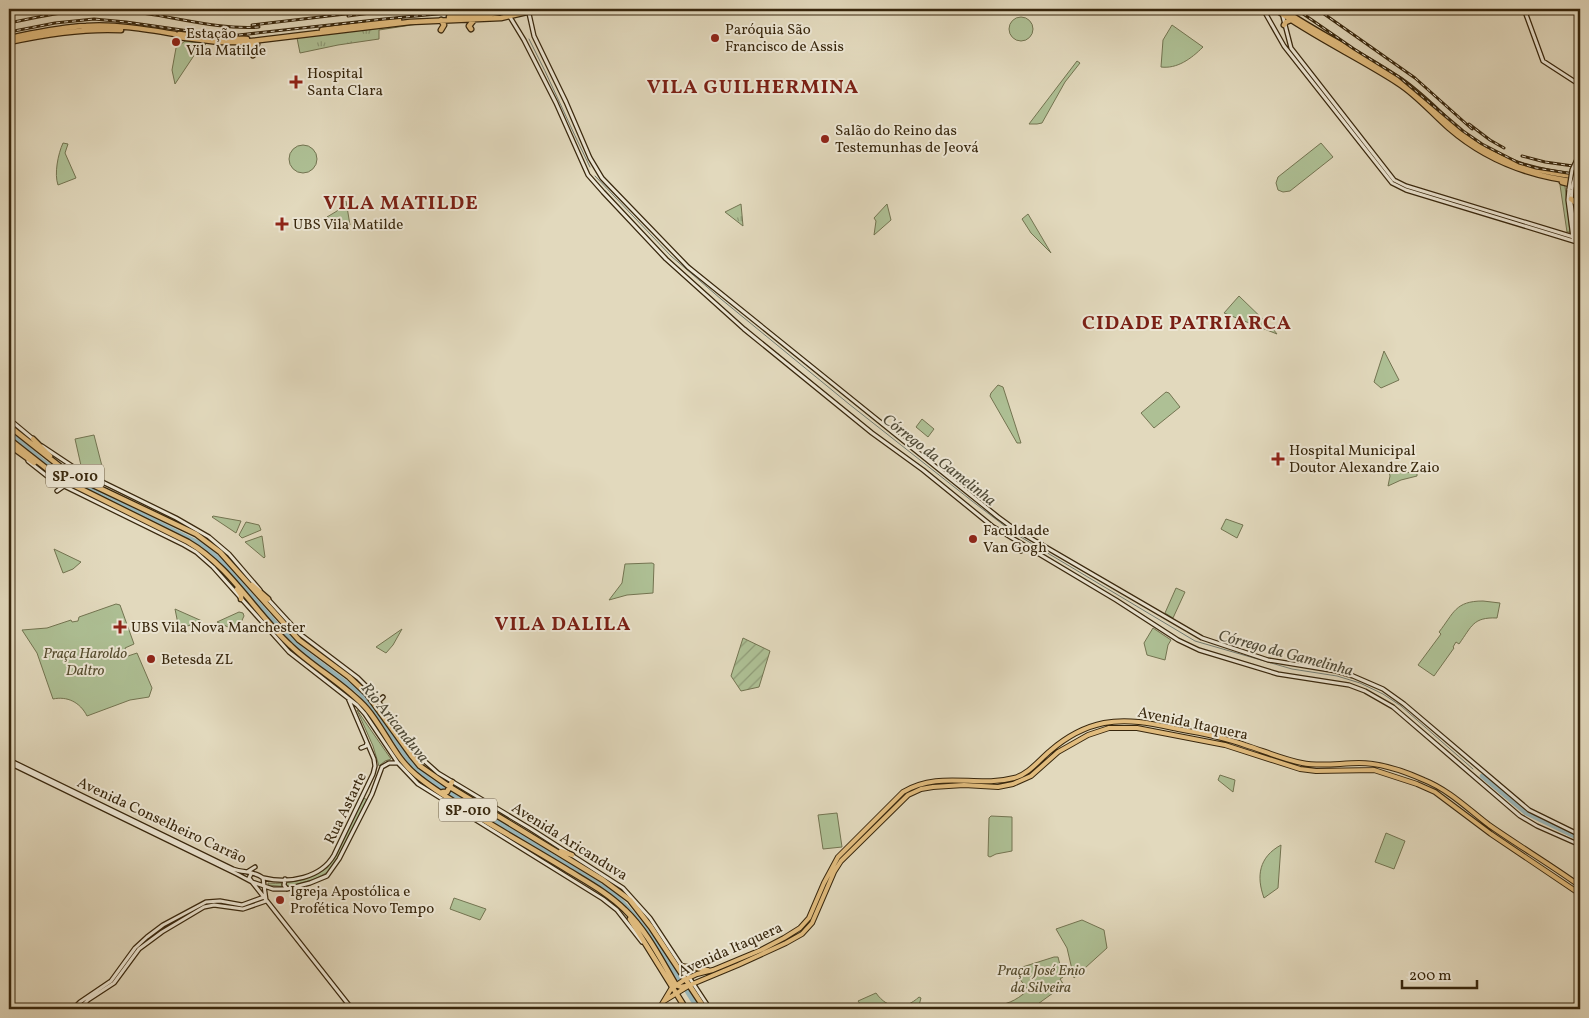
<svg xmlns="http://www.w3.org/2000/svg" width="1589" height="1018" font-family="Vollkorn,serif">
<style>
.grass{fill:url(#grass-tufts);stroke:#737451}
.park{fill:#aec095;stroke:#737451}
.garden{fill:url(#garden-furrows);stroke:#737451}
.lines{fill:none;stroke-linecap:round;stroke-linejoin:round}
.stream{stroke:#727d75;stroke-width:1}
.river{stroke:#99b7bb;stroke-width:4.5}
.secondary-casing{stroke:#38270d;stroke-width:5.5}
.primary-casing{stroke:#38270d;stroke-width:6}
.trunk-casing{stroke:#38270d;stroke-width:7}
.secondary{stroke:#ece6d4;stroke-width:3}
.primary{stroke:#e1bc7e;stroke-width:4}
.trunk{stroke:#e1bc7e;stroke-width:4.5}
.rail-casing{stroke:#38270d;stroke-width:3}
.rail{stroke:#ece6d4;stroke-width:1;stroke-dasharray:4;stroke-linecap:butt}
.secondary-bridge-casing{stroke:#38270d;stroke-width:5.5;stroke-linecap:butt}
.secondary-bridge{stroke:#ece6d4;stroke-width:3}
.poi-dot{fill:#8f2418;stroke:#ece6d4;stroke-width:2}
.labels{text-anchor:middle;stroke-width:4;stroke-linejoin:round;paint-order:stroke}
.shield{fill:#ece6d4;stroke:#6e6049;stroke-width:1}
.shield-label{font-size:14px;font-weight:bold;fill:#38270d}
.poi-label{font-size:15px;fill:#38270d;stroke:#ece6d4;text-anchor:start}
.park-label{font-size:15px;font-style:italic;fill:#564d2f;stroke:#ece6d4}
.street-label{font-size:15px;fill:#38270d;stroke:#ece6d4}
.water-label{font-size:16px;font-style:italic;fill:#504b38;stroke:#ece6d4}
.district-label{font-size:20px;font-weight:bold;letter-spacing:1px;fill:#7a1f14;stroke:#ece6d4}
</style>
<defs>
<pattern id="grass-tufts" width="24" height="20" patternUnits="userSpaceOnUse" patternTransform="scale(1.25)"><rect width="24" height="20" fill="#aec095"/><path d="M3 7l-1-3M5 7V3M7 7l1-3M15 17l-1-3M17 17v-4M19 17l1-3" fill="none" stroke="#8f9c78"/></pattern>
<pattern id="garden-furrows" width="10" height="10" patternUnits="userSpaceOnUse" patternTransform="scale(1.25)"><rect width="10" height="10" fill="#aec095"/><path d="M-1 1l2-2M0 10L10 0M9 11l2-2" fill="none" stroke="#8f9c78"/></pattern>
</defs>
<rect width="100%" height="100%" fill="#e2d9bd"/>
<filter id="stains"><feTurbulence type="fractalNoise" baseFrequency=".004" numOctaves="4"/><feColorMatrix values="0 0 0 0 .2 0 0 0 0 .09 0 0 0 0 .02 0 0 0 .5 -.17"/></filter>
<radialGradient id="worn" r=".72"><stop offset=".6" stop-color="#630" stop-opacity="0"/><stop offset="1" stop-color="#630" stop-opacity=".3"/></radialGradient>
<path class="grass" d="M 418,24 L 379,30 L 379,39 L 338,45 L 300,53 L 297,38 L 378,27 Z
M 741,204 L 743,226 L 725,212 Z"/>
<path class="park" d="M1009 29a12 12 0 1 1 24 0a12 12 0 1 1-24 0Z
M 1172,25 L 1203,47 C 1191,59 1177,69 1161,67 L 1163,40 Z
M 185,41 L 206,44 L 197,51 L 175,84 L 172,70 L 176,48 Z
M 1077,61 L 1080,63 L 1065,82 L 1042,123 L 1037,124 L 1029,124 Z
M 63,143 L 68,144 L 65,153 L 76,178 L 58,185 C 54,174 58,154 63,143 Z
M 1321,143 L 1333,157 L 1290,191 L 1283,192 L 1278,190 L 1276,183 L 1278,177 Z
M289 159a14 14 0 1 1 28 0a14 14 0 1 1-28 0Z
M 1560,185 L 1565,186 L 1570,232 L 1567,232 Z
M 346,201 L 350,225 L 327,217 L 337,211 Z
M 887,204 L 891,220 L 874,235 L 876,221 L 874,218 Z
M 1028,214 L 1051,253 L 1031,233 L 1022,219 Z
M 1239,296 L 1273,329 L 1277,334 L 1224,313 Z
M 1384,351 L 1399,380 L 1381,388 L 1374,382 Z
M 998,385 L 1003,387 L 1021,443 L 1017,443 L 990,396 L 991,393 Z
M 1166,392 L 1169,393 L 1180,407 L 1154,428 L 1141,413 Z
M 922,419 L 934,429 L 928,437 L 916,427 Z
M 94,435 L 103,470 L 89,473 L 82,470 L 75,439 Z
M 1388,468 L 1402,472 L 1417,473 L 1417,476 L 1401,480 L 1388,486 L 1390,476 Z
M 213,516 L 241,521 L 236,533 L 212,517 Z
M 1226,519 L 1243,525 L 1237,538 L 1221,529 Z
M 246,522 L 259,525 L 261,530 L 242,538 L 239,535 Z
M 262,536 L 265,557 L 264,558 L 245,542 Z
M 54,549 L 81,562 L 73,569 L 63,573 Z
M 652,563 L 654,564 L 653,593 L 627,595 L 609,600 L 622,583 L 625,564 Z
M 1176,588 L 1185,592 L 1173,618 L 1165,613 Z
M 1483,601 L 1500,603 L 1497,618 C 1473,617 1472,626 1459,644 L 1456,642 L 1453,647 L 1454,648 L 1434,676 L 1418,665 L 1441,634 L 1439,632 C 1454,613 1455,601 1483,601 Z
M 116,604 L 120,605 L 134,644 L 125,648 L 128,656 L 137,653 L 152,688 L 149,697 L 130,700 L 87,716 C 80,702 67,696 53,699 L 37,653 L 22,630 L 47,628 L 71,620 L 72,622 L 78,621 L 79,617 Z
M 175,609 L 202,621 L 179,629 Z
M 239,612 L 243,613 L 244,616 L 237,631 L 217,622 Z
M 1153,628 L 1171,640 L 1168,645 L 1165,660 L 1147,655 L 1144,643 Z
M 402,629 L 393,645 L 386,653 L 376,647 Z
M 357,710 L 391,759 L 385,761 L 379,766 L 373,746 Z
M 1220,775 L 1235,780 L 1233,792 L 1218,780 Z
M 364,798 L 367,800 L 366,802 L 336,861 L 328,872 L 315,879 L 288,887 L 268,885 L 268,883 C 288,885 312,879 328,867 Z
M 837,813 L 842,847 L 823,849 L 818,815 Z
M 991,816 L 1012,817 L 1012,851 L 996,854 L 990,857 L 988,856 L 989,818 Z
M 1386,833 L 1405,841 L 1394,869 L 1375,862 Z
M 1281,845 L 1278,888 L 1264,898 C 1256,876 1259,857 1281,845 Z
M 454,898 L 486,909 L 480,920 L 450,909 Z
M 1082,920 L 1104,930 L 1107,948 L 1074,978 L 1067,948 L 1056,929 Z
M 1054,957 L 1058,957 L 1063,977 L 1060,979 L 1064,985 L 1031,1009 L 958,1009 C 987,1001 1002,1014 1028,990 L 1013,970 Z
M 876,993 C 888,1010 905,1010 919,997 L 921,998 L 918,1009 L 864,1009 L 858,1001 Z"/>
<path class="garden" d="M 743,638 L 770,651 L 759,687 L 741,691 L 731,676 Z"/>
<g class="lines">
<path class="stream" d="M 529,39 C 551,81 569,125 590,167
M 595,176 L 671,256 L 721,299 L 849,404 L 972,501 L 1014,533 L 1195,641 L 1292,669 L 1337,676 L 1360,683 L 1383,694 L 1401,706 L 1473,769"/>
<path class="river" d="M 9,432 L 44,462 L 67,477 L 203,545 L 221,561 L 279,627 L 304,651 L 360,693 L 382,721 L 412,765 L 431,781 L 613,893 C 648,926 673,969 698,1009
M 1482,776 L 1526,813 L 1580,839"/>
<defs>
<path id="secondary" d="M 528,9 L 534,36 L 566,102 L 590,158 L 602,178 L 688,267 L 998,517 L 1013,528 L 1202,638 L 1268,660 L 1336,671 L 1353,676 L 1383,689 L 1404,704 L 1529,810 L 1580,835
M 1263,9 L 1284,46 L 1392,183 L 1406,190 L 1580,243
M 1524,9 L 1543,61 L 1580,85
M 1282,13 L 1291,48 L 1394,180 L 1406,186 L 1580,239
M 510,17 L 524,40 L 556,103 L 588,175 L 603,192 L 666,259 L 744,329 L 872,433 L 923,470 L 992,526 L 1116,600 L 1178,640 L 1199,650 L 1278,674 L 1349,685 L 1365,691 L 1393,707 L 1520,816 L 1537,826 L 1580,845
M 1572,188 L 1571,203 L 1576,238
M 1569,189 L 1568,200 L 1573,238
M 9,419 L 33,439
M 42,446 L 78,470 L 176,518 L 209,537 L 229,554 L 260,590
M 28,461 L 47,476 L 62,485 L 184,545 L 196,552 L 213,567 L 289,652 L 357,705 L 365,714 L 398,763 L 418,784 L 603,899 L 617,910 L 642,942
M 57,491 L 64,486
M 1015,540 L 1021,551
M 267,598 L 300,634 L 358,678 L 368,688 L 420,757 L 438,773 L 531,829 L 623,888 L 650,918 L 710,1009
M 379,701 L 383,697
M 361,748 L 366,746 L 367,743
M 9,760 L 233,869 C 244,873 255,871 263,878 L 266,900
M 9,763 L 237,874 L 252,882 L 352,1009
M 247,872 L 255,867
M 251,874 L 249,878 L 252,882 L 273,889 L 287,889 L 310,883 L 327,876 L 339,859 L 372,794 L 382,767 L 389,763 L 398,763
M 264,878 C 289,884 321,878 334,855 L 373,774 L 375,766 L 374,759 L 348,698
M 285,879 L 284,885 L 287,889
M 73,1009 L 80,1002 L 111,981 L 135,948 L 147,937 L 163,925 L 206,902 L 220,901 L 242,905 L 264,897
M 79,1009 L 88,1000 L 114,983 L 139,949 L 162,932 L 204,907 L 214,905 L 243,909 L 266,901"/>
<path id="primary" d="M 682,966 L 708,970
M 664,1001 L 690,985 L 738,965 L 786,943 L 802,934 L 812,923 L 834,872 L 841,861 L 908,795 L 921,789 L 933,787 L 964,785 L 998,787 L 1013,784 L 1031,776 L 1058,752 L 1088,735 L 1109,728 L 1137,728 L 1225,745 L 1300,769 L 1316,771 L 1374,770 L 1417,784 L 1435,792 L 1491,834 L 1580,894
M 659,1009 L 671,989 L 684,980 L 697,974 L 713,970 L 761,950 L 784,938 L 800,928 L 809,918 L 824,883 L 838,857 L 903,792 C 940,770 977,788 1014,778 C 1029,774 1039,760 1050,751 C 1065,738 1084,727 1104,723 C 1129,718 1154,724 1178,729 C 1201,733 1223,737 1245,745 C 1264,751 1282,759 1302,763 C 1321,767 1340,763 1359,763 C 1381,763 1404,771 1424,780 C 1449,790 1468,809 1489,825 C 1519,846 1551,865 1580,886"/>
<path id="trunk" d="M 1275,9 C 1314,37 1358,57 1398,83 C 1417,95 1432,113 1449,128 C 1487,161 1531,177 1580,182
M 1282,9 C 1320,35 1362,54 1400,80 C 1422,95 1440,115 1460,132 C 1494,162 1537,172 1580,177
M 449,17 L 484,15 L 524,9
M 441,20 L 444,25 L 441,30
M 1284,25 L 1286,22 L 1291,20
M 471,29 L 469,26 L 473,21
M 322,30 L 399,20
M 179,34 L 201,37 L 247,39
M 178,37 L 219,42 L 243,42 L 410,22 L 501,18 L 540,9
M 9,38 C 34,33 60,27 86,26 C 115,24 145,29 175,34
M 9,42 C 46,34 83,28 121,30
M 253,55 L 249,50 L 249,46 L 257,44
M 1562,182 L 1580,187
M 1571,199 L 1576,203 L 1580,204
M 9,426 L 62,468 L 93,485 L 196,534 L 220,552 L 299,640 L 349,677 L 367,694 L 411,755 L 420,766 L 450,787 L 603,880 L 630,900 L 651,927 L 705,1009
M 9,439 L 51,472 L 65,481 L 188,542 C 231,567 255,613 291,646 C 315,669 345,684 367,709 C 384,729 395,758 416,775 C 436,792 460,805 482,819 C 510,836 538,852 566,869 C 587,882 608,893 625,910 C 647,931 661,960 676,985 L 681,987 L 687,986
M 33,439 L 50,456
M 9,445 L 34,463
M 252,585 L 268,599
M 237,589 L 241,595 L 241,599
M 443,792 L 447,792 L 452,782
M 561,851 L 572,855
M 630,919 L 686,1009"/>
</defs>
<use href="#secondary" class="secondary-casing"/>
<use href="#primary" class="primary-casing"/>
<use href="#trunk" class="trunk-casing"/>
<use href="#secondary" class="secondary"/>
<use href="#primary" class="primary"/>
<use href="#trunk" class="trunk"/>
<defs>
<path id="rail" d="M 1296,9 L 1354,49 L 1399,77 L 1463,131 L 1482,144 L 1519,163 L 1536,168 L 1580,175
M 1317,9 L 1415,78 L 1472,129
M 348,16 L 400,9
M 9,23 C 47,15 86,6 126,11 C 170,15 215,30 259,27
M 252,25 L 354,13
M 9,32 L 55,23 L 94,19 L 126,22 L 203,33 L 239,35 L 384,19 L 490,9
M 1469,124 L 1490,140 L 1504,148
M 1522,156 L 1545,162 L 1580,167"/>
</defs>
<use href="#rail" class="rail-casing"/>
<use href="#rail" class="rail"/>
<defs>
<path id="secondary-bridge" d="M 1572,188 L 1580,159
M 1569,189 L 1572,170 L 1580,153"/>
</defs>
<use href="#secondary-bridge" class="secondary-bridge-casing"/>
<use href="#secondary-bridge" class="secondary-bridge"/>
</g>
<g class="poi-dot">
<circle cx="715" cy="38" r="5"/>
<circle cx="176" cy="42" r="5"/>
<path d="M293.5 74.5h5v5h5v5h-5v5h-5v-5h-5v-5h5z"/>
<circle cx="825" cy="139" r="5"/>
<path d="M279.5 216.5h5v5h5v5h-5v5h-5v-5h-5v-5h5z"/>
<path d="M1275.5 451.5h5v5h5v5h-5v5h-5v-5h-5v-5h5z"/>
<circle cx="973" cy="539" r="5"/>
<path d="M117.5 619.5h5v5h5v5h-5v5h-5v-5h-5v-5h5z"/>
<circle cx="151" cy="659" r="5"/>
<circle cx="280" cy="900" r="5"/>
</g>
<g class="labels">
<g class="shield">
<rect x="46" y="464.5" width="58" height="23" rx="4"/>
<rect x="439" y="798.5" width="58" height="23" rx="4"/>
</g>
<g class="shield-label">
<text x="75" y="481">SP-010</text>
<text x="468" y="815">SP-010</text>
</g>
<g class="poi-label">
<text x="725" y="34">Paróquia São<tspan x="725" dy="17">Francisco de Assis</tspan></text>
<text x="186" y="38">Estação<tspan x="186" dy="17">Vila Matilde</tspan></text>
<text x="307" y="78">Hospital<tspan x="307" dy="17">Santa Clara</tspan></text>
<text x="835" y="135">Salão do Reino das<tspan x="835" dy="17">Testemunhas de Jeová</tspan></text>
<text x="293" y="229">UBS Vila Matilde</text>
<text x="1289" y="455">Hospital Municipal<tspan x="1289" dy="17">Doutor Alexandre Zaio</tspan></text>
<text x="983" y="535">Faculdade<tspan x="983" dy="17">Van Gogh</tspan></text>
<text x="131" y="632">UBS Vila Nova Manchester</text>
<text x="161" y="664">Betesda ZL</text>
<text x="290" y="896">Igreja Apostólica e<tspan x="290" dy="17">Profética Novo Tempo</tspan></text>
</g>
<g class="park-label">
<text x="85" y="658">Praça Haroldo<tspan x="85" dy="17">Daltro</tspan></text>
<text x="1041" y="975">Praça José Enio<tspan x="1041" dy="17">da Silveira</tspan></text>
</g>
<g class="street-label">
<text transform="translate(1193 723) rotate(12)" y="5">Avenida Itaquera</text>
<text transform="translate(345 808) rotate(-64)" y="5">Rua Astarte</text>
<text transform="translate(162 820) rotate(25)" y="5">Avenida Conselheiro Carrão</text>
<text transform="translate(570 841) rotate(32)" y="5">Avenida Aricanduva</text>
<text transform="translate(730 949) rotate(-24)" y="5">Avenida Itaquera</text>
</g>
<g class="water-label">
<text transform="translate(940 459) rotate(38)" y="6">Córrego da Gamelinha</text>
<text transform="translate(1286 652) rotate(15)" y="6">Córrego da Gamelinha</text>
<text transform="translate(396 722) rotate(51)" y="6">Rio Aricanduva</text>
</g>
<g class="district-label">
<text x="753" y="93">VILA GUILHERMINA</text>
<text x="401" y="209">VILA MATILDE</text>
<text x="1187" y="329">CIDADE PATRIARCA</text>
<text x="563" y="630">VILA DALILA</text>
</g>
</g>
<rect width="1589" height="1018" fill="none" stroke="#e2d9bd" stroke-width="30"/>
<rect x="10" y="10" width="1569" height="998" fill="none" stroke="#38270d" stroke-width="2.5"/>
<rect x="15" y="15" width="1559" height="988" fill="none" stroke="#38270d"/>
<path d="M1402 980v8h75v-8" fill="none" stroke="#38270d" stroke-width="2.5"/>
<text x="1409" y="980" font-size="15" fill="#38270d" stroke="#ece6d4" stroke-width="4" paint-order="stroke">200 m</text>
<rect width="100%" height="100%" filter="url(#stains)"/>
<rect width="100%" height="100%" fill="url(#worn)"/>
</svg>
